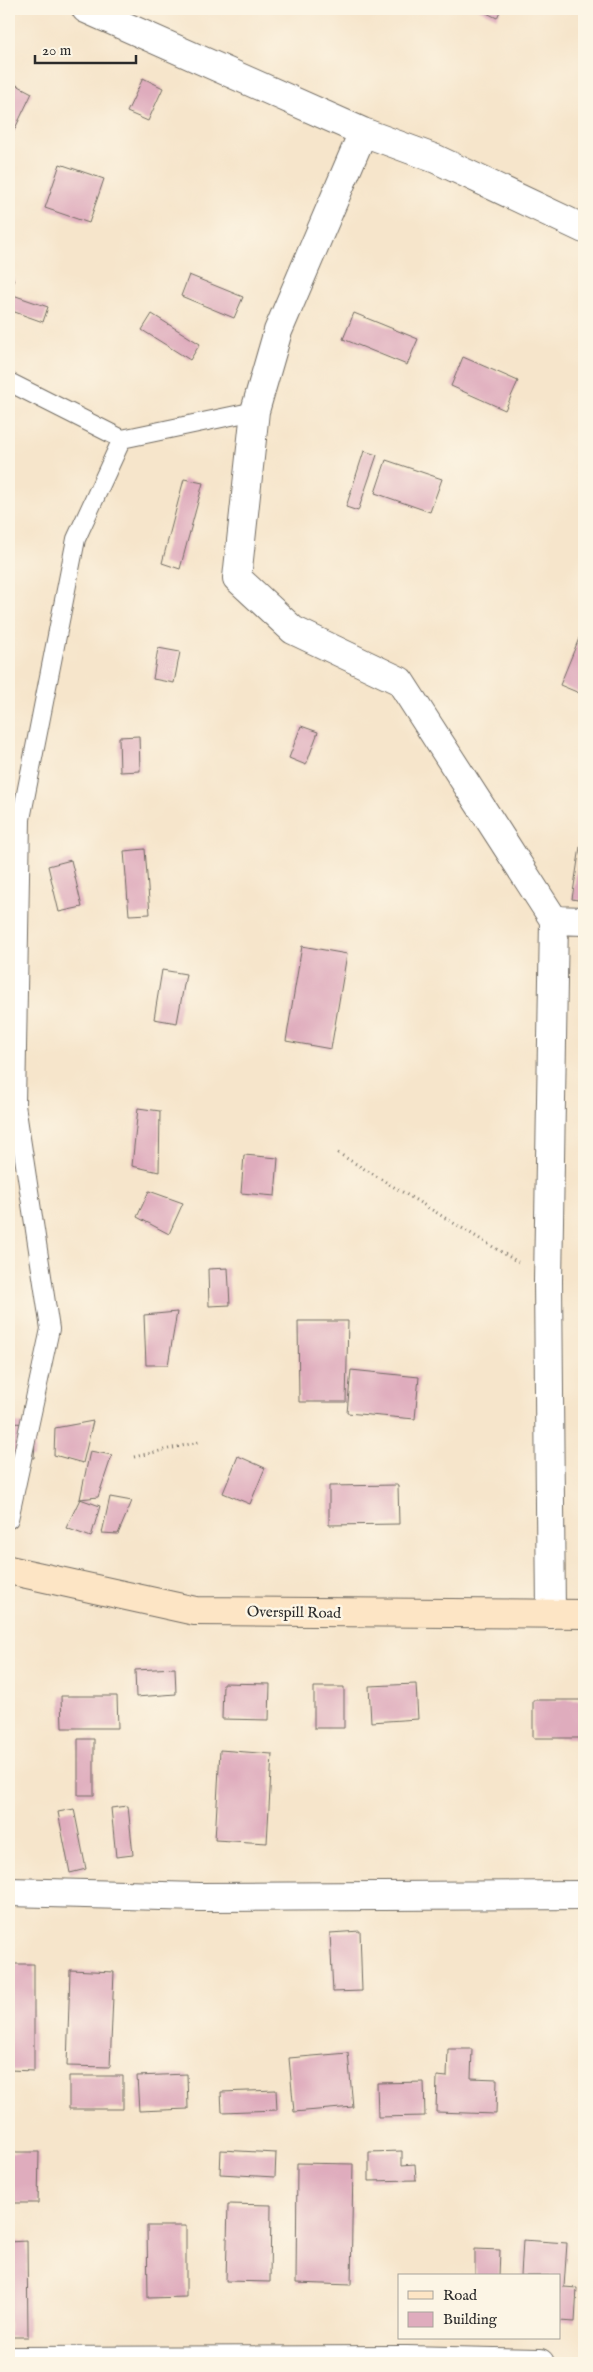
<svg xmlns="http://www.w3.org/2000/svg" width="593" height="2372" font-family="'IM FELL English',serif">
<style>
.building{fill:#dfacbd}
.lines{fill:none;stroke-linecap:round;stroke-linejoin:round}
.lane-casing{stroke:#726c63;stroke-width:20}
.street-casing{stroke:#726c63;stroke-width:30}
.secondary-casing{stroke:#726c63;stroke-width:30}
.path{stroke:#726c63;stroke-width:3;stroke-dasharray:1 4;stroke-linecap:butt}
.lane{stroke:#fff;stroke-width:18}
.street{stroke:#fff;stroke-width:28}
.secondary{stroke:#fde5c5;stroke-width:28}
.labels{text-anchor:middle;stroke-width:5;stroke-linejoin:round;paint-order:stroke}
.street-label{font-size:15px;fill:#2b2b2b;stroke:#fcf5e5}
</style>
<rect width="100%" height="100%" fill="#fcf5e5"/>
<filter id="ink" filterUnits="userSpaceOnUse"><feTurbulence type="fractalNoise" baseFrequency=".02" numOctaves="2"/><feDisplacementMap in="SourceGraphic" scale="10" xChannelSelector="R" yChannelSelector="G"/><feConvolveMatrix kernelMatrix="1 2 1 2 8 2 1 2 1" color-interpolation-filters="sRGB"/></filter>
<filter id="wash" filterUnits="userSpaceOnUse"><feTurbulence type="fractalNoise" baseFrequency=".0096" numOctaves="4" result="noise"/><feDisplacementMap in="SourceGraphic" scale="20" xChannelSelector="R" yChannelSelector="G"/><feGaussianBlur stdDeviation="1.12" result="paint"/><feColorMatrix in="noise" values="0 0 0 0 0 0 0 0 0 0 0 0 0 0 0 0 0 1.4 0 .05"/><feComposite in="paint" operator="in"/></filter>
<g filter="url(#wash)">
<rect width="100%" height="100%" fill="#f6e5cb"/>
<g id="blocks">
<path class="building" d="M 478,9 L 501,9 L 497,18 Z
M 143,78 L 163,88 L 148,121 L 127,112 Z
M 11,82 L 32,93 L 9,141 L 9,86 Z
M 60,164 L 104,179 L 89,223 L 45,208 Z
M 189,275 L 243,297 L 234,318 L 181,296 Z
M 9,278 L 14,279 L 10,294 L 48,307 L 43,322 L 9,310 Z
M 354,313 L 418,339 L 407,365 L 343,339 Z
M 152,314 L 200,344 L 190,360 L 142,330 Z
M 463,357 L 518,381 L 505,410 L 451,386 Z
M 364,451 L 377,455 L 358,511 L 346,507 Z
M 386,460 L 442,479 L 430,512 L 375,493 Z
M 184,479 L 203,483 L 180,569 L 162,563 Z
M 580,636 L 584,637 L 584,695 L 560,685 Z
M 158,648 L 180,652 L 174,683 L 153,679 Z
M 301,726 L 318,732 L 306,765 L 289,758 Z
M 139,736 L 140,771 L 120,772 L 119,737 Z
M 580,847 L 584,848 L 584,901 L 572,899 Z
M 145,849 L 150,914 L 129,915 L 124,851 Z
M 71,860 L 82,907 L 59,912 L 48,866 Z
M 302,946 L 347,954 L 331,1049 L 286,1041 Z
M 162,970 L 186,974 L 177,1023 L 154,1019 Z
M 138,1108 L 160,1111 L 159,1172 L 132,1166 Z
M 244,1155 L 278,1158 L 275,1196 L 241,1193 Z
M 149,1191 L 183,1203 L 169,1234 L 137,1217 Z
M 228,1268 L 230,1305 L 209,1306 L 208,1269 Z
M 177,1312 L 168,1365 L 146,1365 L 144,1315 Z
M 298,1321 L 348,1321 L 346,1402 L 299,1402 Z
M 351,1370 L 419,1377 L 415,1419 L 347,1413 Z
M 93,1421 L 83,1463 L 54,1455 L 55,1428 Z
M 9,1423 L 36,1424 L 34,1458 L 9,1457 Z
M 90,1451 L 112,1455 L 98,1497 L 80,1499 L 100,1506 L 91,1537 L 66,1528 L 80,1499 Z
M 238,1456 L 265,1468 L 250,1504 L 223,1493 Z
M 398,1485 L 399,1524 L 329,1525 L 329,1486 Z
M 110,1497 L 132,1501 L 118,1534 L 102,1533 Z
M 175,1668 L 176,1694 L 136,1697 L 135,1670 Z
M 223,1683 L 270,1684 L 269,1720 L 222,1719 Z
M 416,1684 L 418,1719 L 371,1722 L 369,1686 Z
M 314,1687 L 344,1687 L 344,1728 L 314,1728 Z
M 61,1696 L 117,1696 L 118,1728 L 62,1728 Z
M 533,1700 L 584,1700 L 584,1738 L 533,1738 Z
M 78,1739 L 94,1739 L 94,1795 L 78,1795 Z
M 220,1750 L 272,1754 L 267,1843 L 215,1840 Z
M 128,1806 L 133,1855 L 116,1857 L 111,1808 Z
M 74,1809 L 86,1869 L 70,1873 L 58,1812 Z
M 360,1931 L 362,1991 L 333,1992 L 330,1933 Z
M 9,1964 L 34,1964 L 34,2071 L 9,2070 Z
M 70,1970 L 114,1972 L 110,2067 L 67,2066 Z
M 448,2049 L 472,2049 L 471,2078 L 497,2079 L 496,2114 L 436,2112 L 437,2076 L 447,2077 Z
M 348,2053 L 353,2107 L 294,2112 L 289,2058 Z
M 187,2074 L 188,2109 L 139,2111 L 137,2076 Z
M 69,2076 L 123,2076 L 123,2109 L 69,2109 Z
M 424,2082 L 425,2116 L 378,2117 L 377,2083 Z
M 276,2090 L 277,2110 L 222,2112 L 221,2092 Z
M 221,2150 L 276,2153 L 275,2177 L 220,2174 Z
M 402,2151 L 402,2165 L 415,2164 L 416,2180 L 369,2181 L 369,2152 Z
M 9,2152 L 39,2152 L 38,2203 L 9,2203 Z
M 297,2163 L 353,2164 L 351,2285 L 296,2283 Z
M 228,2204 L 271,2205 L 270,2282 L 226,2281 Z
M 147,2226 L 186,2226 L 186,2297 L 148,2298 Z
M 523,2240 L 567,2243 L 564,2287 L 577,2288 L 575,2322 L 559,2321 L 559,2276 L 521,2276 Z
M 27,2241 L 28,2337 L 9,2337 L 9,2242 Z
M 475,2249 L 500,2250 L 499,2276 L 475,2276 Z"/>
</g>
</g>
<g filter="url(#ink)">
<use href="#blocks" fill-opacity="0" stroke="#726c63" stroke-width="1"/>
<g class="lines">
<defs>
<path id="lane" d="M 9,382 L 122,439 L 255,411
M 9,1519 L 50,1329 L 16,1105 L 21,819 L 76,539 L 122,439"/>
<path id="street" d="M 86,9 L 363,132 L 436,159 L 584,229
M 363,132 L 278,331 L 255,411 L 237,578 L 293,630 L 400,681 L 554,920
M 551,1614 L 548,1281 L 554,920 L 584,921
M 9,1892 L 200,1897 L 584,1895
M 9,2361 L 406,2360 L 540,2363"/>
<path id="secondary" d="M 9,1570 L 195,1611 L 584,1614"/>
</defs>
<use href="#lane" class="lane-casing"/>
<use href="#street" class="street-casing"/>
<use href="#secondary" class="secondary-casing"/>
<path class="path" d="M 338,1153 L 518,1262
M 134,1457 L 199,1442"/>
<use href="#lane" class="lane"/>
<use href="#street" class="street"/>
<use href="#secondary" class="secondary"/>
</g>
</g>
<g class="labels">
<g class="street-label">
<text transform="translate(294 1612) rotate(1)" y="5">Overspill Road</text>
</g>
</g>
<rect width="593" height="2372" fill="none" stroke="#fcf5e5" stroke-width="30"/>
<rect x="398" y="2274" width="162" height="65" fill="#fcf5e5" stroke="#a8a49b"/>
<rect x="408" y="2291" width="25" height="8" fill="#fde5c5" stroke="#a8a49b"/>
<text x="443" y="2300" font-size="15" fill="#2b2b2b">Road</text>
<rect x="408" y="2312" width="25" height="15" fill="#dfacbd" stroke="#a8a49b"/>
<text x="443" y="2324" font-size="15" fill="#2b2b2b">Building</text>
<path d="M35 55v8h101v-8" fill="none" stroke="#2b2b2b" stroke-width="2.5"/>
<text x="42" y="55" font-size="15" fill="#2b2b2b" stroke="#fcf5e5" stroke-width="4" paint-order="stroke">20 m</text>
</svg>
